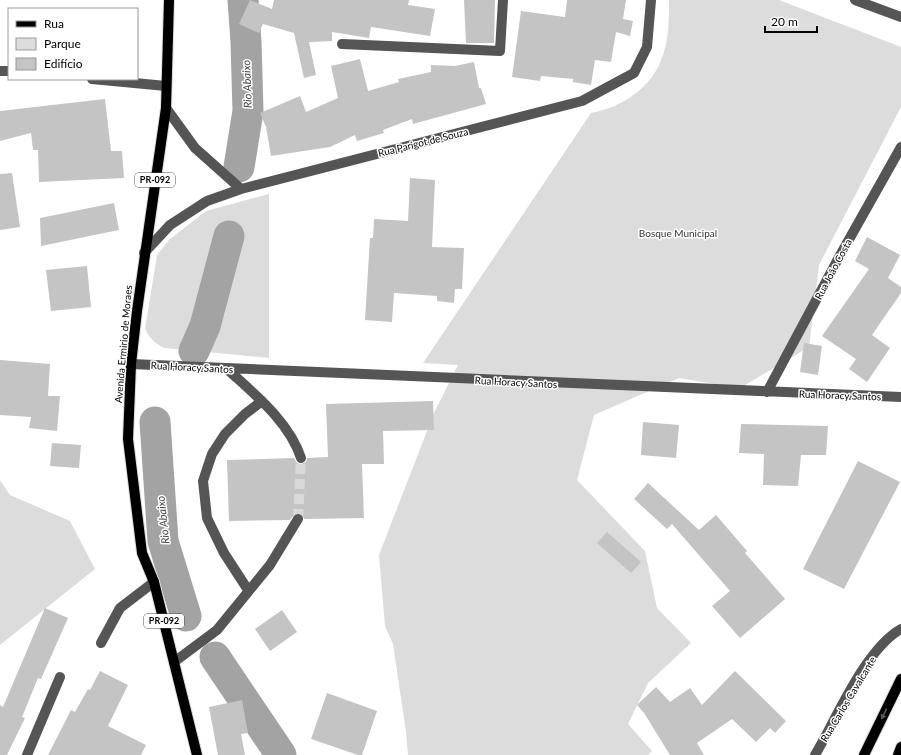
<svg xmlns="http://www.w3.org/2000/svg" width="901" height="755" font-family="Lato,sans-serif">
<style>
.green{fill:#dcdcdc}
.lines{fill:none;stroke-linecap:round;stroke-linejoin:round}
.river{stroke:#a3a3a3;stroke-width:31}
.building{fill:#c4c4c4}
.minor-tunnel{stroke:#d9d9d9;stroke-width:10;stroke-dasharray:10 5;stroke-linecap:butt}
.major-casing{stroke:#dbdbdb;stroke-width:12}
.minor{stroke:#555;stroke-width:10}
.major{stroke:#000;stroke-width:10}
.oneway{fill:#595959}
.labels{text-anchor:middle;stroke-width:3;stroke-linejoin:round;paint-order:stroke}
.shield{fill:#fff;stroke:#4c4c4c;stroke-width:1}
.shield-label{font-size:9px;font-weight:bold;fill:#000}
.street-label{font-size:10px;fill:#000;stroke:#fff}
.park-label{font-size:10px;fill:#333;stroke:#fff}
.water-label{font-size:11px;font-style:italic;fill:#444;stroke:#fff}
</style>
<rect width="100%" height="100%" fill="#fff"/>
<path class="green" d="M 669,0 L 779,0 L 901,47 L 901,107 L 819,265 L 809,347 L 740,388 L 679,378 L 594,415 L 577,480 L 645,551 L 657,608 L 691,643 L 648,683 L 628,724 L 652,751 L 648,755 L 408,755 L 406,732 L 393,644 L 385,626 L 379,555 L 434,413 L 458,365 L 423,363 L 591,113 C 623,107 653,87 663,55 C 669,38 669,18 669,0 Z
M 269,194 L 269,358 L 164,348 C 155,343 150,339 145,329 L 157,255 L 169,240 L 206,211 Z
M 0,480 L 10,495 L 70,521 L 95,569 L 0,645 Z"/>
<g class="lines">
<path class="river" d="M 239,167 L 248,111 L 246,42 L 243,0
M 194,351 L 205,326 L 229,236
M 155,422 L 163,541 L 186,616
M 215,657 L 281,755"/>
</g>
<path class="building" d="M 250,0 L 272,9 L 274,0 L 409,0 L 408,5 L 435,9 L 430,36 L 371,27 L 369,38 L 332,32 L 332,41 L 309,42 L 316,75 L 304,78 L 294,33 L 263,24 L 259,33 L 239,24 Z
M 464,0 L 495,0 L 494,43 L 466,43 Z
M 567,0 L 626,0 L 623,19 L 633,21 L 630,36 L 616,32 L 611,62 L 595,60 L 591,85 L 573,82 L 573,79 L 541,76 L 540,81 L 512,77 L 521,11 L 565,17 Z
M 360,59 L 368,91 L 399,82 L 398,79 L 431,72 L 431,65 L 455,66 L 474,62 L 479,88 L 481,88 L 486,104 L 413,124 L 412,119 L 383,130 L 384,133 L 357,141 L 355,135 L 330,147 L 271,156 L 266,127 L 260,113 L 300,96 L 306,112 L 338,98 L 331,66 Z
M 105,99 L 111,151 L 122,151 L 124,178 L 39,182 L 38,150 L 33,150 L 31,133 L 0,141 L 0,111 Z
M 12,173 L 20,227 L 0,230 L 0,174 Z
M 410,178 L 435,180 L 432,247 L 464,248 L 462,289 L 455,289 L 454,303 L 437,301 L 437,296 L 394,293 L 392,322 L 365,320 L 370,238 L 373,238 L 374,219 L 408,221 Z
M 114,203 L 119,230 L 41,246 L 40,218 Z
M 867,237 L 900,255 L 888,278 L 901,287 L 901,293 L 872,335 L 890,348 L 867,382 L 849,369 L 856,359 L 822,336 L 869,269 L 855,261 Z
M 87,266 L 91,307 L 51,311 L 46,270 Z
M 804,343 L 822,346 L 818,375 L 800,372 Z
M 0,360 L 50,364 L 48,396 L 60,396 L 57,431 L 29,428 L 31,417 L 0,415 Z
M 433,401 L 434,430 L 383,431 L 384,464 L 362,464 L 364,518 L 304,519 L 302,514 L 298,513 L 295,514 L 290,520 L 229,521 L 227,460 L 294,458 L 297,463 L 301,464 L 306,462 L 307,458 L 328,457 L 326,404 Z
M 643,422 L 679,425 L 676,458 L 641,455 Z
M 741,424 L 828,426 L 826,455 L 801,455 L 798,486 L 763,485 L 764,454 L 739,453 Z
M 52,443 L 81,445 L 79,468 L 50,466 Z
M 858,461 L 900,482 L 844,589 L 803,569 Z
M 648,483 L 699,530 L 716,515 L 747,551 L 745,553 L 785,599 L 740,638 L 712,606 L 730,591 L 672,524 L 667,529 L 634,499 Z
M 607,532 L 641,562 L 631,573 L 597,543 Z
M 45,608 L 68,618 L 41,679 L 38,678 L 22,717 L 25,718 L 7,755 L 0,755 L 0,705 L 3,707 Z
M 282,610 L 297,632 L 270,651 L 255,629 Z
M 100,671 L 128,685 L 108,726 L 146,745 L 141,755 L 48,755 L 71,710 L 75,712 L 88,689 L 90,690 Z
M 735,671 L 786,721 L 775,733 L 770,728 L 756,742 L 732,719 L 697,743 L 704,755 L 670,755 L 644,713 L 637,705 L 656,687 L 670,702 L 690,688 L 702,705 Z
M 327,693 L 377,711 L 362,755 L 358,755 L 311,739 Z
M 242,700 L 248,733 L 241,734 L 245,755 L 218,755 L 209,707 Z"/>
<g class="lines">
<path class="minor-tunnel" d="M 298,519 L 301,458"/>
<defs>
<path id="major" d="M 169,0 L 166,108 L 137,311 L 131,364 L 128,439 L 142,553 L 154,582 L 197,755
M 864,755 L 901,679
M 898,755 L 901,747"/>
</defs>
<use href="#major" class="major-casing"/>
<path class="minor" d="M 855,0 L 901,17
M 342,44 L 500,51 L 503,0
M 0,71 L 9,71
M 92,79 L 166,86
M 166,108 L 195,148 L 241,189
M 144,253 L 170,225 L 207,201 L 241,189 L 582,101 L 634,73 L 647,47 L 651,0
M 131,364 L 901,397
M 226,368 C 254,394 289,421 301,458
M 767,392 L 838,259 L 901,147
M 248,590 L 224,553 L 207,518 L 203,481 L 212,454 L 225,434 L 245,414 L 262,401
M 101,643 L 120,608 L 154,582
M 174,662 L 217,630 L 270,565 L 298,519
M 27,755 L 60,677
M 815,755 C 836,720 865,649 901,629"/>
<use href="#major" class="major"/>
</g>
<defs><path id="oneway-solid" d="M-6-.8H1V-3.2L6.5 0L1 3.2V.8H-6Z"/></defs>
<use class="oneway" href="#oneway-solid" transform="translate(884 714) rotate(116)"/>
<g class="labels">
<g class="shield">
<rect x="135" y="173" width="40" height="14" rx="3"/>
<rect x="144" y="614" width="40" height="14" rx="3"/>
</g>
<g class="shield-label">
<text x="155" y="183">PR-092</text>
<text x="164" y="624">PR-092</text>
</g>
<g class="street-label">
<text transform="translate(423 142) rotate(-14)" y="4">Rua Parigot de Souza</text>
<text transform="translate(833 269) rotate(-62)" y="4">Rua João Costa</text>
<text transform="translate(123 344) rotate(-85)" y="4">Avenida Ermirio de Moraes</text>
<text transform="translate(192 367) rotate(3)" y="4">Rua Horacy Santos</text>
<text transform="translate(516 382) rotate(3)" y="4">Rua Horacy Santos</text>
<text transform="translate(840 395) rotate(2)" y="4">Rua Horacy Santos</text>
<text transform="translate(848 699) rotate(-59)" y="4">Rua Carlos Cavalcante</text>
</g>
<g class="park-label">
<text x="678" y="237">Bosque Municipal</text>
</g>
<g class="water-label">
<text transform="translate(247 84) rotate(-92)" y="4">Rio Abaixo</text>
<text transform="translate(163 520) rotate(-96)" y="4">Rio Abaixo</text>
</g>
</g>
<rect x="8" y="8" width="130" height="72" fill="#ffffff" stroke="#999999"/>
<rect x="16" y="21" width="20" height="6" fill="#000000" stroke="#999999"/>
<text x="44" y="28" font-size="12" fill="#000000">Rua</text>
<rect x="16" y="38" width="20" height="12" fill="#dcdcdc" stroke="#999999"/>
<text x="44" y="48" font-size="12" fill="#000000">Parque</text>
<rect x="16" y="58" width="20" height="12" fill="#c4c4c4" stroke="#999999"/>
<text x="44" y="68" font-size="12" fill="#000000">Edifício</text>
<path d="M765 26v6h52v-6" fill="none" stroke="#000000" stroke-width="2"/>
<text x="771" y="26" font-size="12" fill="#000000" stroke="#ffffff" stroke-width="3" paint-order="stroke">20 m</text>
</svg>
